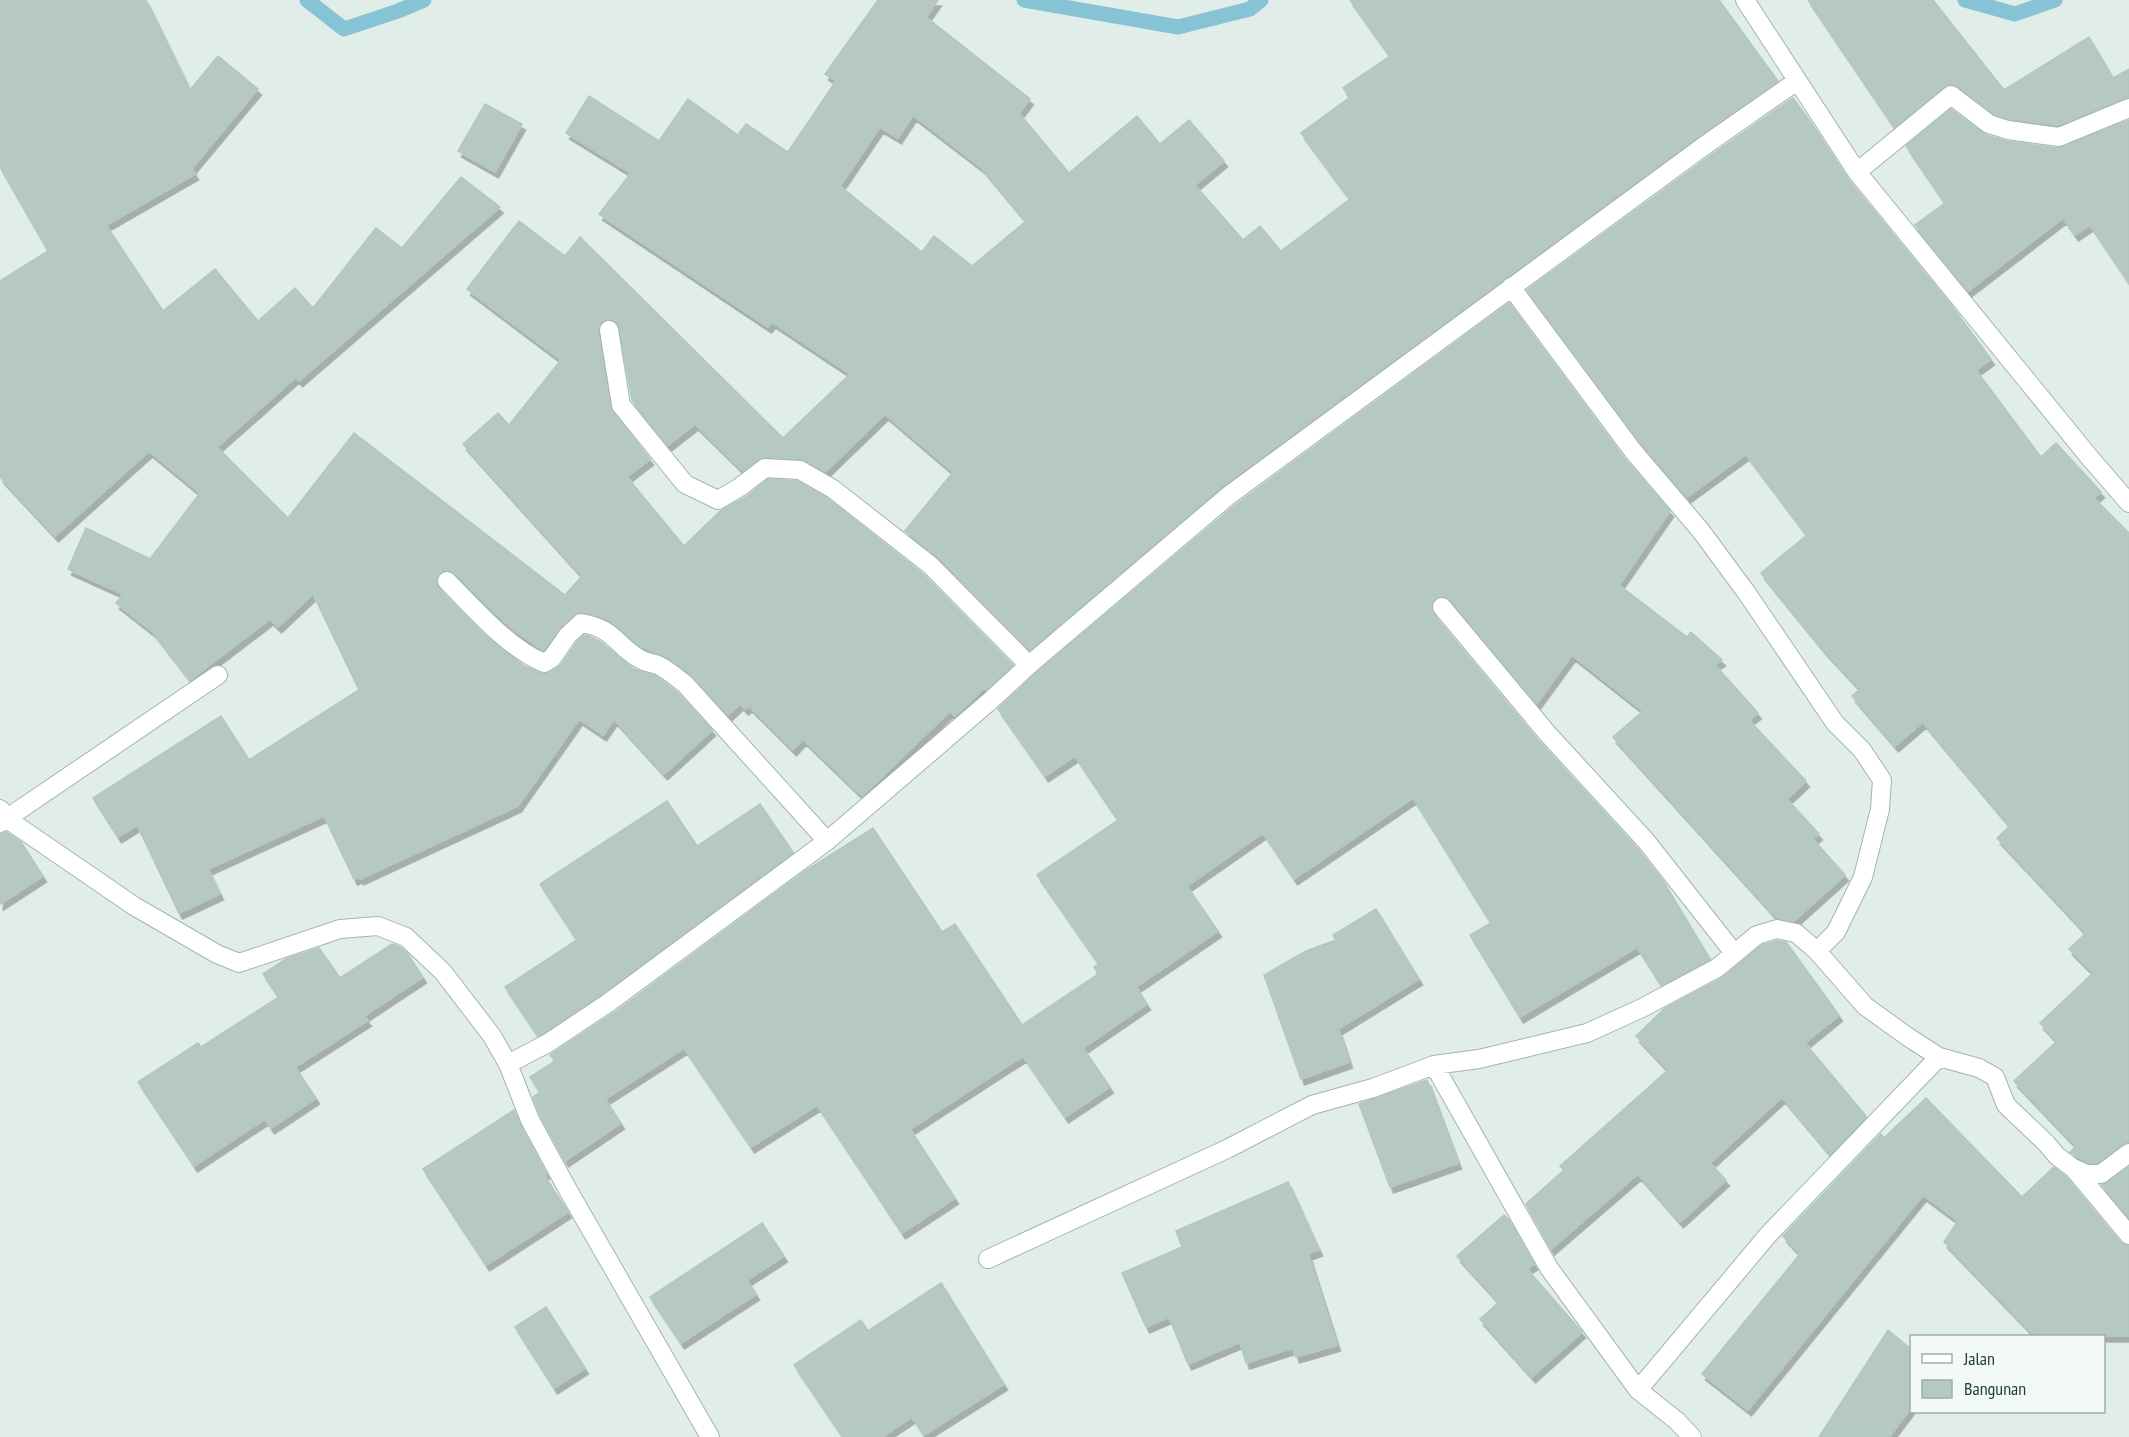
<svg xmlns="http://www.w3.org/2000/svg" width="2129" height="1437" font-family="'PT Sans Narrow',sans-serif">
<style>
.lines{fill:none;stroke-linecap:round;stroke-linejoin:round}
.stream{stroke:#86c3d5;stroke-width:15}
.building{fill:#b6c8c2;stroke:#b3c7c0;stroke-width:1.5;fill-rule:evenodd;filter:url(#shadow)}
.street-casing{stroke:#a3b5b1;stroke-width:20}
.street{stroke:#fff;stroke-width:18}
</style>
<defs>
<filter id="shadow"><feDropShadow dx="3.5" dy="6" stdDeviation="0" flood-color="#0004"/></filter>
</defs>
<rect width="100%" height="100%" fill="#e1ede9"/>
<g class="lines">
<path class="stream" d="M 307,0 L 344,29 L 398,11 L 424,0
M 1024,0 L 1178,27 L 1250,9 L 1261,0
M 1965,0 L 2015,14 L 2055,0"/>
</g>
<path class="building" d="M 0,0 L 146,0 L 190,90 L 218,56 L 258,89 L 192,168 L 195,174 L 106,225 L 163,311 L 215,269 L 258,321 L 295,288 L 313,308 L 376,228 L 402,248 L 461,177 L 500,207 L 299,381 L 296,377 L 217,447 L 288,518 L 354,433 L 565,595 L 582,576 L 463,444 L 498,413 L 509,425 L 561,360 L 467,289 L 519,221 L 565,256 L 580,237 L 783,438 L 850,374 L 772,322 L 768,327 L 599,214 L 631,173 L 566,133 L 589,96 L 659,141 L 688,99 L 738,135 L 746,124 L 788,152 L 836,81 L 825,74 L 878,0 L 938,0 L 926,17 L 1030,99 L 1019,113 L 1069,173 L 1137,116 L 1160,144 L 1189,120 L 1224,161 L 1195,185 L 1243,240 L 1260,226 L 1281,251 L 1350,199 L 1301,133 L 1350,97 L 1343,88 L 1390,56 L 1350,0 L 1719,0 L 1778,81 L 1697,137 L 1221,487 L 1030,650 L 938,557 L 905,531 L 953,472 L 885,414 L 825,472 L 801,459 L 766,457 L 758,459 L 743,471 L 695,424 L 668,445 L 632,400 L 618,323 L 612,319 L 602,321 L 599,325 L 598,332 L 610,407 L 650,459 L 627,477 L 684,546 L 720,511 L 746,497 L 768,479 L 797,481 L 827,498 L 922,573 L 1013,665 L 986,690 L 984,688 L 955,716 L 950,711 L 862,796 L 803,739 L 793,750 L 749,706 L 745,709 L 740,704 L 728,715 L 685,670 L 667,657 L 638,645 L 607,619 L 595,615 L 578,612 L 560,627 L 543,650 L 512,629 L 455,573 L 449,570 L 444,570 L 436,579 L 439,589 L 485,635 L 524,666 L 540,673 L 549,673 L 561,665 L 577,642 L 584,635 L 589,636 L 602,643 L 634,669 L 654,675 L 668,685 L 677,692 L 712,730 L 664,774 L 614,719 L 603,735 L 579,719 L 518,806 L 360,879 L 359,877 L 354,879 L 324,816 L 208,869 L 220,894 L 179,913 L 137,825 L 118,837 L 93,798 L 221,716 L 249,760 L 359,690 L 313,594 L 278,627 L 270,619 L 190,680 L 153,632 L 116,603 L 123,594 L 68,569 L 86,528 L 150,559 L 200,493 L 149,451 L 55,536 L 0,477 L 0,281 L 48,251 L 0,167 ZM 913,115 L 982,168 L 1026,221 L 972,266 L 934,236 L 922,252 L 840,186 L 880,127 L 898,138 Z
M 1808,0 L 1933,0 L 2004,90 L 2089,37 L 2113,78 L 2129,69 L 2129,97 L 2058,125 L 2010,119 L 1994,114 L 1958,86 L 1949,84 L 1894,127 Z
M 1793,98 L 1812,124 L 1848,179 L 1951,305 L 1991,359 L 1976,370 L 2041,457 L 2056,443 L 2101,492 L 2094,498 L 2129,533 L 2129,1142 L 2122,1144 L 2097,1163 L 2088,1163 L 2070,1152 L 2076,1146 L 2014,1081 L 2057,1041 L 2040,1023 L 2093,973 L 2069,949 L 2086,933 L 1997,838 L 2010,826 L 1923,722 L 1895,746 L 1852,696 L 1860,689 L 1822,648 L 1761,573 L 1807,535 L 1746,454 L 1687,497 L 1642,444 L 1527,290 L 1711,155 Z
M 485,104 L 522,124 L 495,172 L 458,151 Z
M 1951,109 L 1986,135 L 2006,141 L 2057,148 L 2129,120 L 2129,283 L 2090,225 L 2075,235 L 2063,218 L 1968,291 L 1915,225 L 1945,203 L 1906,146 Z
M 1509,303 L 1624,458 L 1670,511 L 1619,585 L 1687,637 L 1691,632 L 1722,660 L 1715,665 L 1758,713 L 1749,720 L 1806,781 L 1787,799 L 1819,834 L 1813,839 L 1845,875 L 1794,921 L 1777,918 L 1613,737 L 1643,711 L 1572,655 L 1537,703 L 1451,600 L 1445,596 L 1440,596 L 1431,604 L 1433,614 L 1538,740 L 1637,848 L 1663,881 L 1710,959 L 1661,985 L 1637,947 L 1520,1017 L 1470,935 L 1491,923 L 1413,798 L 1294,879 L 1263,833 L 1187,886 L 1218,931 L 1136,987 L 1147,1004 L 1083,1048 L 1110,1087 L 1065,1117 L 1023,1056 L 910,1129 L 955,1198 L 902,1233 L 817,1105 L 751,1147 L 684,1048 L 605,1099 L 621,1123 L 565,1161 L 540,1115 L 533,1097 L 540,1092 L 530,1077 L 555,1061 L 550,1055 L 615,1012 L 805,871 L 873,828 L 942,932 L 955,924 L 1022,1025 L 1098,974 L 1094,967 L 1099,964 L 1037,875 L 1118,820 L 1075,756 L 1045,776 L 998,709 L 1036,673 L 1235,505 Z
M 667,801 L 697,846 L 760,804 L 793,852 L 602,994 L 538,1036 L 505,987 L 577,940 L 540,884 Z
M 6,832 L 21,842 L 43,876 L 0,904 L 0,834 Z
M 1376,909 L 1419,979 L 1338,1029 L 1349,1062 L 1301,1079 L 1264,975 L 1306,951 L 1336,940 L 1333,935 Z
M 1777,941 L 1786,942 L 1839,1015 L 1805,1043 L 1866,1116 L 1830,1154 L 1782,1097 L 1710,1163 L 1726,1180 L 1680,1222 L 1638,1174 L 1551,1249 L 1526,1204 L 1564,1170 L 1560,1166 L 1668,1070 L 1636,1036 L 1665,1008 L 1722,978 L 1762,945 Z
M 392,944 L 400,947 L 407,953 L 423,977 L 364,1016 L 368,1020 L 295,1067 L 316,1098 L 271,1128 L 265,1119 L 194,1166 L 138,1082 L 198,1043 L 201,1047 L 279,997 L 263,974 L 286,959 L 319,948 L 340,978 Z
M 1427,1080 L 1458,1163 L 1390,1187 L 1359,1104 Z
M 1926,1098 L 2022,1197 L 2054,1167 L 2066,1177 L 2120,1242 L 2129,1246 L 2129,1336 L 2035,1336 L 1944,1242 L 1958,1221 L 1923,1195 L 1748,1410 L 1702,1374 L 1800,1254 L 1783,1236 L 1881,1134 L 1884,1138 Z
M 514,1110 L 520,1125 L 546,1173 L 544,1175 L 568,1212 L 486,1265 L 423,1169 Z
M 2129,1167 L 2129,1217 L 2102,1185 Z
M 1288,1182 L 1319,1250 L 1308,1254 L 1337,1345 L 1296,1357 L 1293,1348 L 1246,1363 L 1240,1342 L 1188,1364 L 1169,1317 L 1146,1327 L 1122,1273 L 1182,1247 L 1176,1231 Z
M 1504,1215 L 1509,1220 L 1534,1264 L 1527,1269 L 1582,1332 L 1532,1377 L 1480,1319 L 1499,1302 L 1457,1256 Z
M 762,1223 L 784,1256 L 747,1280 L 756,1294 L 681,1343 L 650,1297 Z
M 941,1283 L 1004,1384 L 924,1435 L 912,1417 L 882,1437 L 843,1437 L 794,1365 L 861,1320 L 868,1331 Z
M 546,1307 L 585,1368 L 554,1388 L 515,1327 Z
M 1888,1330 L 1911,1349 L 1911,1408 L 1889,1437 L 1819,1437 Z"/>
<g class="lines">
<defs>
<path id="street" d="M 1745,0 L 1857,172 L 2090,458 L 2129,503
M 1857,172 L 1951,95 L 1989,124 L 2008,130 L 2059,137 L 2129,108
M 1511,287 L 1633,451 L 1701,531 L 1746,592 L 1835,723 L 1862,750 L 1882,780 L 1880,809 L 1863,877 L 1836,932 L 1817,951
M 609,330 L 621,405 L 685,484 L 718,500 L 740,487 L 765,468 L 800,470 L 833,489 L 930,565 L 1029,665
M 447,581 C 475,609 508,648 544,663 L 552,658 L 568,635 L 581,623 C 616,629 615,645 640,659 C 645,662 652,663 658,665 C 668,670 676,677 685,684 L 827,841
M 1442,607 L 1547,733 L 1646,841 L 1734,953
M 0,809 L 7,819 L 134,906 L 217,954 L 239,963 L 340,929 L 378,926 L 406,937 L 443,972 L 492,1036 L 508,1064 L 548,1043 L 608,1003 L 827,841 L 990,701 L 1029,665 L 1228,496 L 1704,146 L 1797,81
M 0,823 L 218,675
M 508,1064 L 530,1120 L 568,1190 L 710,1437
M 1434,1065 L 1549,1268 L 1638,1390 L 1677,1421 L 1692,1437
M 2074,1169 L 2129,1235
M 988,1259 L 1227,1149 L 1312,1105 L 1373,1088 L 1434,1065 L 1479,1059 L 1587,1033 L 1642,1008 L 1717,968 L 1757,935 L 1777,929 L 1796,933 L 1817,951 L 1865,1006 L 1908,1037 L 1939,1057 L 1979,1068 L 1995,1077 L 2006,1105 L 2046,1143 L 2057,1156 L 2073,1168 L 2086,1174 L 2101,1174 L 2129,1153
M 1638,1390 L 1768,1235 L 1939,1057"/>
</defs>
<use href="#street" class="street-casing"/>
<use href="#street" class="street"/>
</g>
<rect x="1910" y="1335" width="195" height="78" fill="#f2f9f6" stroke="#9eafaa" stroke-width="1.5"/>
<rect x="1922" y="1354" width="30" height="9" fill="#ffffff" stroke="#9eafaa" stroke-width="1.5"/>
<text x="1964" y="1365" font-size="18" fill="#203f39">Jalan</text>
<rect x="1922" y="1380" width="30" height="18" fill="#b6c8c2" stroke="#9eafaa" stroke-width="1.5"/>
<text x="1964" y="1395" font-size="18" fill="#203f39">Bangunan</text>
</svg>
